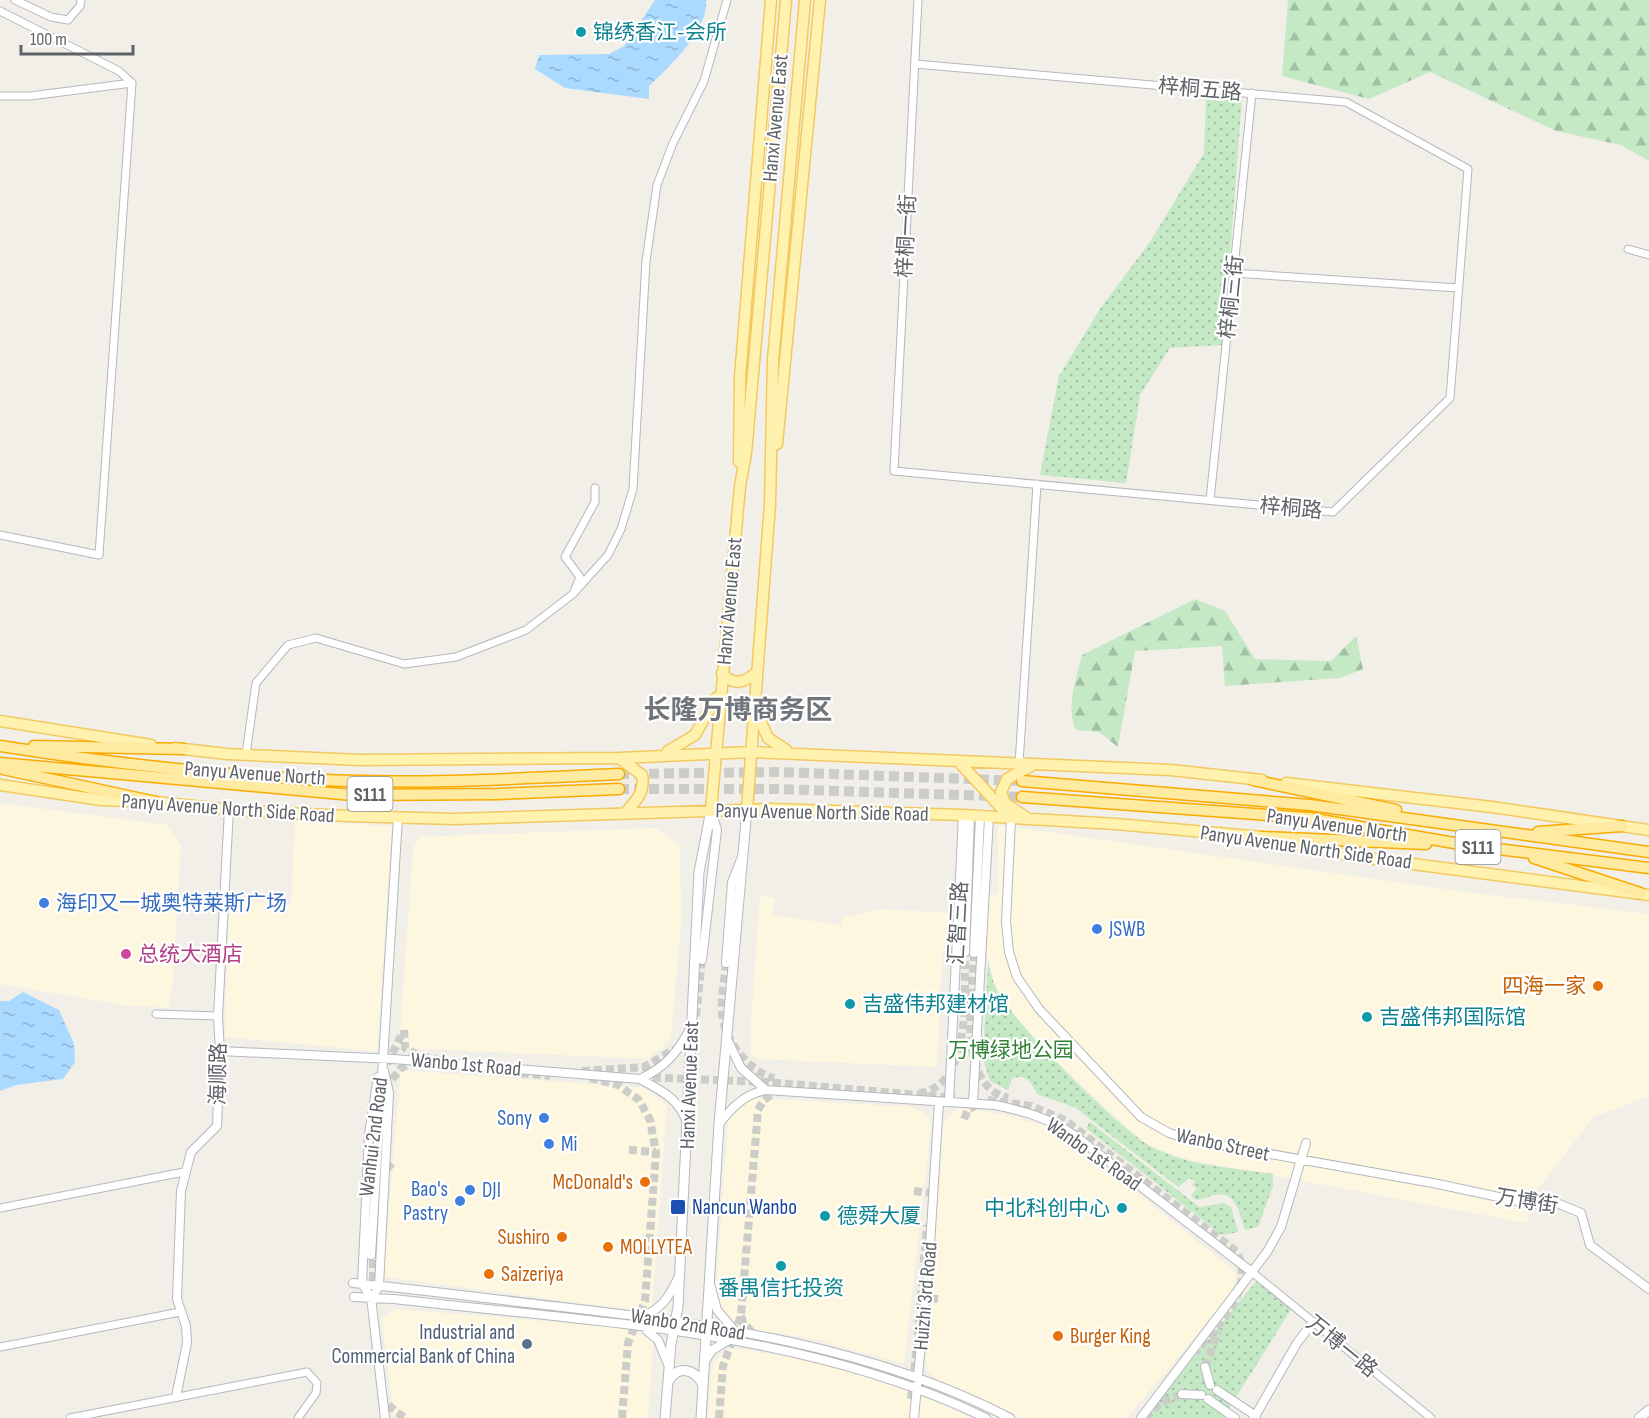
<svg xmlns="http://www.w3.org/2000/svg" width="1649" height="1418" font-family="'Sofia Sans Condensed','Noto Sans SC',sans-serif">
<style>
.commercial{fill:#fef7e0}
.forest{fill:url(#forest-firs)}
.park{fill:url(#park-dots)}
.water{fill:url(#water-ripples)}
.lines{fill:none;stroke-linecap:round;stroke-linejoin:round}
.tertiary-tunnel{stroke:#ccccc8;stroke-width:8;stroke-dasharray:8 4;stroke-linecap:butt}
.trunk-tunnel{stroke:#ccccc8;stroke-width:10;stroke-dasharray:10 5;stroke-linecap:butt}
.minor-casing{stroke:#b5b8bc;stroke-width:9}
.tertiary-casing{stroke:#b5b8bc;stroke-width:10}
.secondary-casing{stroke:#b6babf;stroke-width:11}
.primary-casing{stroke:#f2c960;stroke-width:13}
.trunk-casing{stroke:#f9ab00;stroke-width:13}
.minor{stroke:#fff;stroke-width:7}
.tertiary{stroke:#fff;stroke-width:8}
.secondary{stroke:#fff;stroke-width:9}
.primary{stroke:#fff2af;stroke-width:10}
.trunk{stroke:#feeaa1;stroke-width:10}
.culture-dot{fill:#0f9aa8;stroke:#fff;stroke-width:2}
.shop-dot{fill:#3f7fe0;stroke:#fff;stroke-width:2}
.hotel-dot{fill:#d1479c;stroke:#fff;stroke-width:2}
.food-dot{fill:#e8710a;stroke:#fff;stroke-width:2}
.transit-dot{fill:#1a4fb4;stroke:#fff;stroke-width:2}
.service-dot{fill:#5c6f8a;stroke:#fff;stroke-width:2}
.labels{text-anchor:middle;stroke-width:4.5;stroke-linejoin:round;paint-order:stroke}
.shield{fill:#fff;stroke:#8f9295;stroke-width:1.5}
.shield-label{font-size:20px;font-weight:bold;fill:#5f6368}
.culture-label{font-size:21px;fill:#0d838f;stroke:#fff;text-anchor:start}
.street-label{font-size:21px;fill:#5f6368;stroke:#fff}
.shop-label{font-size:21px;fill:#366cbe;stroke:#fff;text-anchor:start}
.hotel-label{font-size:21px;fill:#b23c85;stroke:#fff;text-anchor:start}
.food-label{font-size:21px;fill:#c56008;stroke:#fff;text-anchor:end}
.park-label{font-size:21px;fill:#348238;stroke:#fff}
.transit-label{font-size:21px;fill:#164399;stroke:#fff;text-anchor:start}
.service-label{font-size:21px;fill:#4e5e75;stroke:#fff;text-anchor:end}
.district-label{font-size:27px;font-weight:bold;fill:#70757a;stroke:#fff}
</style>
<defs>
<pattern id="forest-firs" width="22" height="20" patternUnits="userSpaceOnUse" patternTransform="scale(1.5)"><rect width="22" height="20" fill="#c5e8c5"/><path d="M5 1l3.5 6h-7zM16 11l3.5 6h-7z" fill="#a3c0a4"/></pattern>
<pattern id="park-dots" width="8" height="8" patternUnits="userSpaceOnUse" patternTransform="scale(1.5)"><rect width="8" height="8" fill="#c5e8c5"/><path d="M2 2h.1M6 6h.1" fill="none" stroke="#a3c0a4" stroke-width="1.8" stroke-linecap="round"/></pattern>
<pattern id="water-ripples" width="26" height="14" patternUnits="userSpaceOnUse" patternTransform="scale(1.5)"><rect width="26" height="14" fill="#aadaff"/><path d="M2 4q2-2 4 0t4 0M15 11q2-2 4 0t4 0" fill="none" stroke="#8eb4d2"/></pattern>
</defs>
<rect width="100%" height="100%" fill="#f1efe8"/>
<path class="commercial" d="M 0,803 L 167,825 L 181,845 L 173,980 L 168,1008 L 124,1005 L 0,984 Z
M 295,821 L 392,826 L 377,1051 L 225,1037 L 229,901 L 291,904 Z
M 998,825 L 1473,893 L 1649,914 L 1649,1096 L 1594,1117 L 1538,1188 L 1526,1223 L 1191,1160 L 1154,1148 L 1138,1138 L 1059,1063 L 1017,1019 L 996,989 L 979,921 L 978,942 L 958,943 L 942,952 L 937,1067 L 757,1059 L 751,1054 L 751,1022 L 760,896 L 774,898 L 772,915 L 841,925 L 842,918 L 880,909 L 949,913 L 953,895 L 998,895 Z
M 656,828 L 680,846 L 681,921 L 671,1038 L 650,1059 L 399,1048 L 413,849 L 419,837 Z
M 401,1070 L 645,1088 L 667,1106 L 652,1307 L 643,1311 L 383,1277 Z
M 757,1098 L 911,1107 L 922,1112 L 929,1119 L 931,1127 L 904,1364 L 806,1337 L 740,1328 L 733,1325 L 720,1308 L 716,1289 L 728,1121 L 739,1104 Z
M 961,1108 L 1003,1114 L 1059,1130 L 1233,1270 L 1236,1278 L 1232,1292 L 1127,1418 L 1023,1418 L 940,1382 L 928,1371 L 926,1361 L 943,1124 L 954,1111 Z
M 396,1309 L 629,1328 L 649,1337 L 653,1343 L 648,1418 L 394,1418 L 382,1319 Z
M 732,1348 L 836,1364 L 913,1392 L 971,1418 L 708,1418 L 712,1371 L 718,1356 Z"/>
<path class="forest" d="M 1288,0 L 1649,0 L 1649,161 L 1621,145 L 1556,131 L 1430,72 L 1369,99 L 1282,76 Z
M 1195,599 L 1225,611 L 1255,659 L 1331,661 L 1356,636 L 1363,669 L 1340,678 L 1225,686 L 1222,646 L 1135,651 L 1118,747 L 1099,732 L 1076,730 C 1065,709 1077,676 1082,655 Z"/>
<path class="park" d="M 1206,99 L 1242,99 L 1223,345 L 1170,348 L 1140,395 L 1126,483 L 1040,475 L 1059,376 L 1100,309 L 1150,242 L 1204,153 Z
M 988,962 C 990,970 992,980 996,988 C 1011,1021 1119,1129 1152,1147 C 1187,1166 1234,1168 1273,1174 L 1273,1186 L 1258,1227 L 1245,1230 C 1240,1216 1236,1190 1216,1195 C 1209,1196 1204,1199 1197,1200 L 1191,1196 L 1197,1188 L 1192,1185 L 1195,1182 L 1190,1178 L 1178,1187 L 1076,1108 L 1037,1094 C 1030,1081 1028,1074 1012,1078 L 1008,1090 L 990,1081 L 983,1059 Z
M 1090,1122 L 1199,1207 L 1224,1203 L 1231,1207 L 1238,1232 L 1222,1235 L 1086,1128 Z
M 1257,1280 L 1292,1308 L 1223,1418 L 1144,1418 Z"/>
<path class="water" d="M 655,0 L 706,0 C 709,30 670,66 649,86 L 649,99 L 565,88 L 535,69 L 539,55 L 609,54 L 624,46 Z
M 23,992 L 59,1010 L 74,1044 L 75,1062 L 63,1079 L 16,1085 L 0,1091 L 0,1001 L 9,1001 Z"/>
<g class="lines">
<path class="tertiary-tunnel" d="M 974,953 C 973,995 955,1085 1008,1098
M 726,963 C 725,980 719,1003 723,1020 C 727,1043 751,1073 774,1078
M 696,1016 L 702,960
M 404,1030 L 405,1048 L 417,1055 L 443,1061
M 387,1064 L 401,1036
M 497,1071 L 550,1076
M 582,1071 L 644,1067 L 675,1049
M 641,1077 L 766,1082 L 955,1098
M 590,1078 L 618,1085 L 639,1100 L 650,1120 L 656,1152 L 645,1301 L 628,1343 L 622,1418
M 385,1089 L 400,1069 L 416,1060
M 919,1093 C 973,1087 964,990 965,952
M 988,1100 L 1031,1106 L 1065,1120 L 1237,1252 C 1255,1292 1220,1322 1196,1352
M 964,1119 L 968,1110 L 979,1103
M 629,1150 L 656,1152
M 378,1155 L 394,1171
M 914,1191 L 930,1193
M 373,1248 L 373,1292
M 921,1297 L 938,1299
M 741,1316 L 744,1324 L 756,1336
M 1205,1367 L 1218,1331
M 908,1374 L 914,1376 L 927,1225
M 380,1396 L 396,1412 L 406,1418
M 911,1399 L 914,1376
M 719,1418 L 723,1366 L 741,1316 L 758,1110 L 764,1100 L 779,1089
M 1145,1418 L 1160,1403 L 1182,1394"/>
<path class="trunk-tunnel" d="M 619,774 L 779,772 L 1022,781
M 619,789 L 778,789 L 1022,797"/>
<defs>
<path id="minor" d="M 15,0 L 51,17 L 68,20 L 80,6 L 81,0
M 0,11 L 119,71 L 132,83 L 99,555 L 0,535
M 915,64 L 1346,102 L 1468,169 L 1450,398 L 1333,512 L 894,471 L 918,0
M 0,96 L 30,96 L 132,83
M 1628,249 L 1649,255
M 1233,273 L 1458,288
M 1210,500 L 1252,93
M 575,589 L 580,577 L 565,557 L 595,502 L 595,488
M 246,754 L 256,683 L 288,645 L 316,638 L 404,664 L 456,657 L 526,630 L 573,594 L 608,555 L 621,529 L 633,489 L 646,261 L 657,185 L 673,143 L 704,81 L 727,0
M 1019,764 L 1037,484
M 156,1014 L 218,1016
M 0,1208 L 184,1172
M 1253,1273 L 1431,1418
M 0,1347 L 180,1312
M 70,1418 L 307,1372 L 317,1383 L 316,1393 L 298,1418"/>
<path id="tertiary" d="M 1011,819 L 1006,922 L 1009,952 L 1017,977 L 1039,1009 L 1141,1117 L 1169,1133 L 1192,1140 L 1438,1184 L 1531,1204 L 1552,1201 L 1581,1213 L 1590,1245 L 1649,1289
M 965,952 L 970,816
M 974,953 L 980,816
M 702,960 L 717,830 L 711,810
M 726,963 L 732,882 L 742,857
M 728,1041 L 741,1068 L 766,1090
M 220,1051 L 393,1059 L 640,1079 C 662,1091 678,1098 687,1122
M 378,1077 L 369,1134 L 362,1284 L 371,1297 L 385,1418
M 640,1079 C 666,1067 678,1052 691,1027
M 949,1102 L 963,815
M 973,1103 L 989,817
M 719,1124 C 732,1107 745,1094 766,1090 L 995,1105 C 1025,1111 1048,1118 1074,1135 L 1253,1273
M 371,1255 L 398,817
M 353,1283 C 423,1290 492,1299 562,1307 C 716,1325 871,1346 1010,1418
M 711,1287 L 717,1310 L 734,1330
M 376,1291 L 379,1286 L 389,1093 L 384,1071
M 354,1297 L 394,1299 C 591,1322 805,1330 986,1418
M 644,1316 C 664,1307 670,1295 679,1276
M 647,1331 L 658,1340 L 668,1364
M 705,1361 L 712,1350 L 729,1340
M 1205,1367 L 1210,1385
M 1217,1390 L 1256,1416
M 1182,1394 L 1201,1395
M 176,1397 L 187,1343 L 186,1326 L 177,1299 L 181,1191 L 191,1152 L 217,1126 L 220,1051 L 218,1016 L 229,809
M 1208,1399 L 1235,1418
M 914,1418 L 929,1261 L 939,1102
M 1141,1418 L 1267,1252 L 1281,1227 L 1306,1143
M 1254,1418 L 1297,1343 L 1313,1322"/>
<path id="secondary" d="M 668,1382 C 678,1364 695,1369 703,1385
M 665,1418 L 671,1344 L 678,1307 L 699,872 L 711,810
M 701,1418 L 719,1124 L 747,809
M 1639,1418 L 1649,1410"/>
<path id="primary" d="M 777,444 L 820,0
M 739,462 L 740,377 L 771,0
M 722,673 C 733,687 746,682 757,672
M 757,713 L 768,738 L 786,750
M 0,721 L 151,745
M 175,748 L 227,754 L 360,760 L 619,758 L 752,752 L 1171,770 L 1262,780
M 668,751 L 695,735 L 716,698
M 619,758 L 642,775 C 645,792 637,800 626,812
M 960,763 L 1007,814
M 1286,783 L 1492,807 L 1649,830
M 0,785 L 101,800 L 156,802 L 242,811 L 349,816 L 454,819 L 771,809 L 963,815 L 1116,824 L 1262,837 L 1352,856 L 1649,895
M 747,809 L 770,504 L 773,360 L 805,0
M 711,810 L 740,486 L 746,453 L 786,0
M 1027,818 L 1005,803 L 1001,792 L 1007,779 L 1031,766"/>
<path id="trunk" d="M 0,746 C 100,762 201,773 302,779 C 408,785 514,779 619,774
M 34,746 L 183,749
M 0,763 L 352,795 L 498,794 L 619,789
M 3,769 L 156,802
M 1253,780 L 1396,810
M 1022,781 L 1310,805 L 1649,852
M 1022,797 L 1309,818 L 1466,845 L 1649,868
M 1538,832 L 1622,826
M 1262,837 L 1426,844
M 1534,858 L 1640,893"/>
</defs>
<use href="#minor" class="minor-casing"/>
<use href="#tertiary" class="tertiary-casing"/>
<use href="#secondary" class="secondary-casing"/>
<use href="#primary" class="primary-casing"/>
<use href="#trunk" class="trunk-casing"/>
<use href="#minor" class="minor"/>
<use href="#tertiary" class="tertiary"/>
<use href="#secondary" class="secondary"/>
<use href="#primary" class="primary"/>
<use href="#trunk" class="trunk"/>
</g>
<g class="culture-dot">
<circle cx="581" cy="32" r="6"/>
<circle cx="850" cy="1004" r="6"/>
<circle cx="1367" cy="1017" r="6"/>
<circle cx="1122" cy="1208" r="6"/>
<circle cx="825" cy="1216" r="6"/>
<circle cx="781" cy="1266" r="6"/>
</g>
<g class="shop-dot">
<circle cx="44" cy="903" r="6"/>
<circle cx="1097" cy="929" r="6"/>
<circle cx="544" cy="1118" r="6"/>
<circle cx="549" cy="1144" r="6"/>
<circle cx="470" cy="1190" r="6"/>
<circle cx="460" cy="1201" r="6"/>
</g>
<circle class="hotel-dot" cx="126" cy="954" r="6"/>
<g class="food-dot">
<circle cx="1598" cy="986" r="6"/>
<circle cx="645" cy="1182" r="6"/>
<circle cx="562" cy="1237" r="6"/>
<circle cx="608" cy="1247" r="6"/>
<circle cx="489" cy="1274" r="6"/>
<circle cx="1058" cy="1336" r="6"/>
</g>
<rect class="transit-dot" x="670" y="1199" width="16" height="16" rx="3"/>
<circle class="service-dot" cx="527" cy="1344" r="6"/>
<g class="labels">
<g class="shield">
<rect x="347.5" y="777" width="45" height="34" rx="4.5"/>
<rect x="1455.5" y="830" width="45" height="34" rx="4.5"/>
</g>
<g class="shield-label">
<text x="370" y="801">S111</text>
<text x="1478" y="854">S111</text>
</g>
<g class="culture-label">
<text x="593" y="39">锦绣香江-会所</text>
<text x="862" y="1011">吉盛伟邦建材馆</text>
<text x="1379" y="1024">吉盛伟邦国际馆</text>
<text x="1110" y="1215" text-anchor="end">中北科创中心</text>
<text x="837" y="1223">德舜大厦</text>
<text x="781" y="1295" text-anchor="middle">番禺信托投资</text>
</g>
<g class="street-label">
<text transform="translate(1200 89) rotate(5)" y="7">梓桐五路</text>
<text transform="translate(775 118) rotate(-85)" y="7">Hanxi Avenue East</text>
<text transform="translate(906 236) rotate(-87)" y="7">梓桐一街</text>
<text transform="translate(1231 297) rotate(-84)" y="7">梓桐三街</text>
<text transform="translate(1291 508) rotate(5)" y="7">梓桐路</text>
<text transform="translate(729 601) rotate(-85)" y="7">Hanxi Avenue East</text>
<text transform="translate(255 773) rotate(4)" y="7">Panyu Avenue North</text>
<text transform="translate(228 808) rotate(4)" y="7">Panyu Avenue North Side Road</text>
<text transform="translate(822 812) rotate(1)" y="7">Panyu Avenue North Side Road</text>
<text transform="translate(1337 825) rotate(8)" y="7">Panyu Avenue North</text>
<text transform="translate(1306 847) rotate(8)" y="7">Panyu Avenue North Side Road</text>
<text transform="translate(958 923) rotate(-87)" y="7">汇智三路</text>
<text transform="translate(466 1064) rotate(5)" y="7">Wanbo 1st Road</text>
<text transform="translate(218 1074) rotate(-89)" y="7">海顺路</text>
<text transform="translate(689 1085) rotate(-88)" y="7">Hanxi Avenue East</text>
<text transform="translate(373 1137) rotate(-83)" y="7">Wanhui 2nd Road</text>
<text transform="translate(1223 1144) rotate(12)" y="7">Wanbo Street</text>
<text transform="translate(1094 1154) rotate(35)" y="7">Wanbo 1st Road</text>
<text transform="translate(1527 1201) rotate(9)" y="7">万博街</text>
<text transform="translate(925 1296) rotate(-85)" y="7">Huizhi 3rd Road</text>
<text transform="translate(688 1324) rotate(9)" y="7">Wanbo 2nd Road</text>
<text transform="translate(1342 1346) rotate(39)" y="7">万博一路</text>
</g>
<g class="shop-label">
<text x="56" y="910">海印又一城奥特莱斯广场</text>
<text x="1109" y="936">JSWB</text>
<text x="532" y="1125" text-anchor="end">Sony</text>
<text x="561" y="1151">Mi</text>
<text x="448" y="1196" text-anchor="end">Bao's<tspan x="448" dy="24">Pastry</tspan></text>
<text x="482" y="1197">DJI</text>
</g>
<g class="hotel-label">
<text x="138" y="961">总统大酒店</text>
</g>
<g class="food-label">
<text x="1586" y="993">四海一家</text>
<text x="633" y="1189">McDonald's</text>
<text x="550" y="1244">Sushiro</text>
<text x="620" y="1254" text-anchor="start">MOLLYTEA</text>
<text x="501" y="1281" text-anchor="start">Saizeriya</text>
<text x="1070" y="1343" text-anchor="start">Burger King</text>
</g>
<g class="park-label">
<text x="1011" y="1057">万博绿地公园</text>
</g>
<g class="transit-label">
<text x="692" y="1214">Nancun Wanbo</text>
</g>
<g class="service-label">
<text x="515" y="1339">Industrial and<tspan x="515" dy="24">Commercial Bank of China</tspan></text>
</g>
<g class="district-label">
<text x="738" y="719">长隆万博商务区</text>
</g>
</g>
<path d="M21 45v9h112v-9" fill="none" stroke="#5f6368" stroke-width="3"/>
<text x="30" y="45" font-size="18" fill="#5f6368" stroke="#ffffff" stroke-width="4.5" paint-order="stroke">100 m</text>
</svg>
